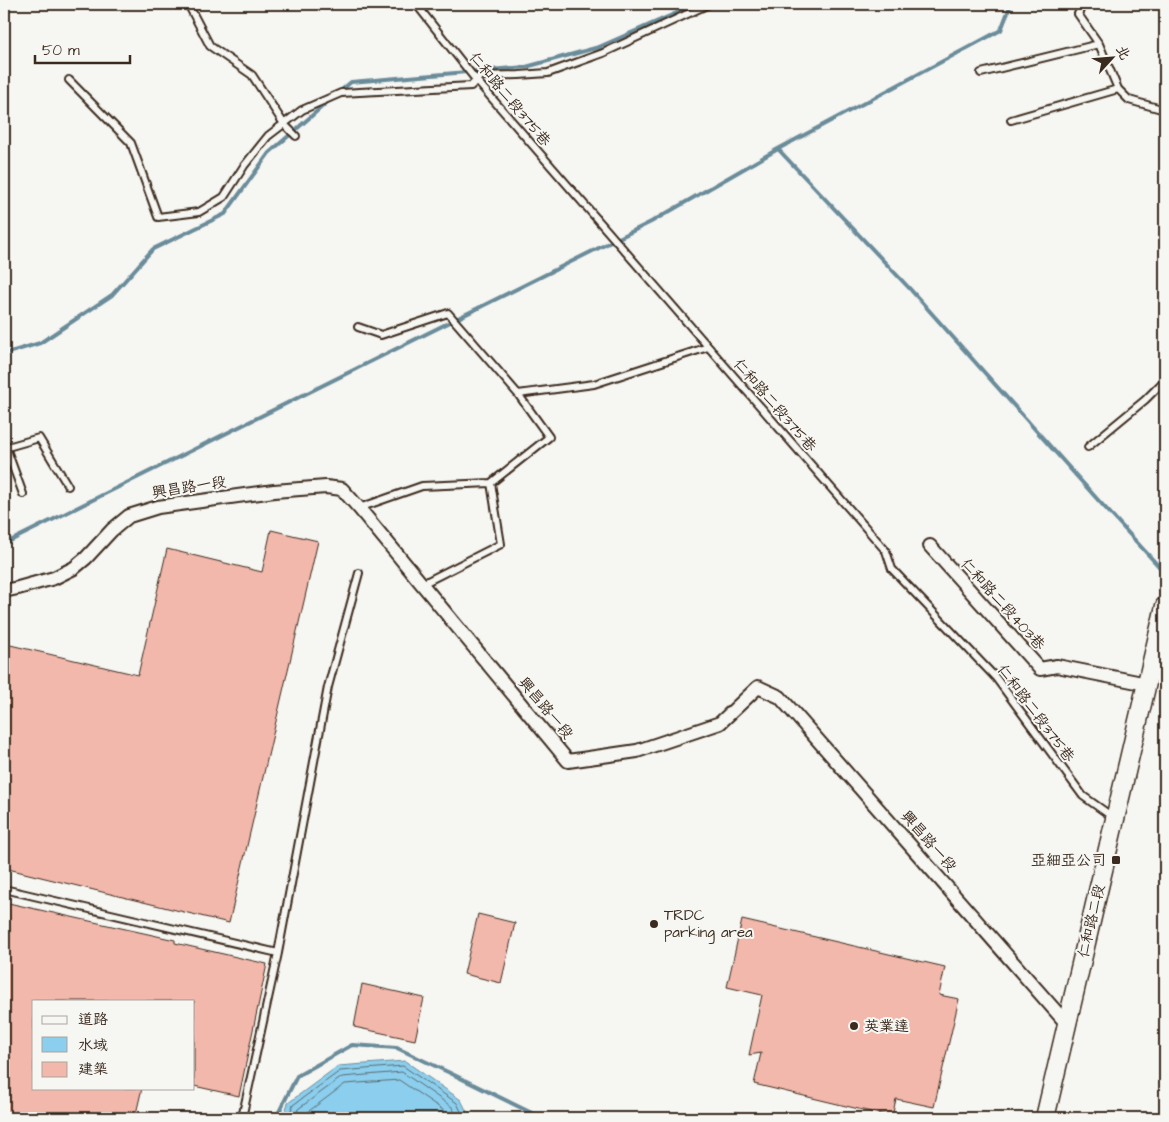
<svg xmlns="http://www.w3.org/2000/svg" width="1169" height="1122" font-family="'Architects Daughter','LXGW WenKai TC',sans-serif">
<style>
.water{fill:#8bceed;stroke:#6b8c9a}
.lines{fill:none;stroke-linecap:round;stroke-linejoin:round}
.shore{stroke:#5b6c71;stroke-width:1}
.stream{stroke:#6b8c9a;stroke-width:4}
.building{fill:#f2b8ab;stroke:#3b2a1e}
.service-casing{stroke:#3b2a1e;stroke-width:10}
.minor-casing{stroke:#3b2a1e;stroke-width:16}
.secondary-casing{stroke:#3b2a1e;stroke-width:21}
.service{stroke:#f6f6f2;stroke-width:6}
.minor{stroke:#f6f6f2;stroke-width:12}
.secondary{stroke:#f6f6f2;stroke-width:18}
.poi-dot{fill:#3b2a1e;stroke:#f6f6f2;stroke-width:2}
.labels{text-anchor:middle;stroke-width:4;stroke-linejoin:round;paint-order:stroke}
.street-label{font-size:15px;fill:#3b2a1e;stroke:#f6f6f2}
.poi-label{font-size:15px;fill:#3b2a1e;stroke:#f6f6f2;text-anchor:start}
</style>
<rect width="100%" height="100%" fill="#f6f6f2"/>
<filter id="ink" filterUnits="userSpaceOnUse"><feTurbulence type="fractalNoise" baseFrequency=".02" numOctaves="2"/><feDisplacementMap in="SourceGraphic" scale="10" xChannelSelector="R" yChannelSelector="G"/><feConvolveMatrix kernelMatrix="1 2 1 2 8 2 1 2 1" color-interpolation-filters="sRGB"/></filter>
<g filter="url(#ink)">
<path class="water" d="M 405,1061 L 461,1100 L 470,1118 L 283,1118 L 288,1103 L 338,1066 Z"/>
<g class="lines">
<path class="shore" d="M 288,1118 L 293,1105 L 340,1071 L 403,1066 L 457,1103 L 464,1118
M 295,1118 L 298,1109 L 342,1077 L 402,1072 L 452,1107 L 458,1118
M 303,1118 L 305,1114 L 345,1084 L 399,1080 L 446,1112 L 449,1118"/>
<path class="stream" d="M 338,93 L 351,82 L 526,67 L 599,47 L 697,4
M 778,149 L 910,289 L 1098,500 L 1165,573
M 4,354 L 40,343 L 112,295 L 153,249 L 225,214 L 269,153 L 331,99
M 4,544 L 651,222 L 778,149 L 1001,30 L 1011,4
M 276,1118 L 297,1076 L 352,1045 L 397,1048 L 450,1073 L 540,1117 L 582,1118
M 686,1118 L 734,1113 L 760,1118"/>
</g>
<path class="building" d="M 271,530 L 318,541 L 229,923 L 4,868 L 4,652 L 6,644 L 138,675 L 167,549 L 262,572 Z
M 4,902 L 175,940 L 175,943 L 267,964 L 239,1096 L 194,1086 L 194,1001 L 34,1001 L 34,1088 L 142,1088 L 135,1118 L 4,1118 Z
M 478,914 L 515,923 L 501,983 L 464,974 Z
M 742,920 L 945,967 L 939,995 L 959,999 L 934,1107 L 896,1099 L 892,1117 L 754,1084 L 761,1053 L 749,1055 L 762,995 L 727,987 Z
M 362,984 L 424,998 L 415,1040 L 354,1027 Z"/>
<g class="lines">
<defs>
<path id="service" d="M 188,4 L 210,46 L 252,75 L 284,124 L 296,136
M 416,4 L 476,80 L 886,551 L 892,569 L 996,678 L 1083,796 L 1114,818
M 1086,4 L 1081,8 L 1078,14 L 1099,44 L 1118,89 L 1129,100 L 1136,102 L 1165,110
M 981,73 L 1099,44
M 69,80 L 131,143 L 158,217 L 199,212 L 224,197 L 244,166 L 268,136 L 302,110 L 341,93 L 471,86 L 480,76 L 519,75 L 548,73 L 603,53 L 709,4
M 1011,120 L 1118,89
M 358,327 L 381,335 L 448,313 L 518,394 L 549,437 L 491,483 L 422,486 L 359,508
M 518,394 L 594,384 L 708,347
M 4,442 L 23,494
M 1088,447 L 1145,400 L 1165,380
M 4,448 L 39,438 L 68,486
M 422,584 L 501,544 L 491,483
M 4,889 L 278,953
M 242,1118 L 278,953 L 328,687 L 359,573"/>
<path id="minor" d="M 930,546 L 1040,669 L 1057,666 L 1147,684
M 4,591 L 18,588 L 54,578 L 74,568 L 86,558 L 112,530 L 129,516 L 158,507 L 274,491 L 326,487 L 342,489 L 359,508 L 568,761 L 637,751 L 720,723 L 758,687 L 780,697 L 1067,1024"/>
<path id="secondary" d="M 1045,1118 L 1096,900 L 1165,606"/>
</defs>
<use href="#service" class="service-casing"/>
<use href="#minor" class="minor-casing"/>
<use href="#secondary" class="secondary-casing"/>
<use href="#service" class="service"/>
<use href="#minor" class="minor"/>
<use href="#secondary" class="secondary"/>
</g>
</g>
<g class="poi-dot">
<rect x="1111" y="855" width="10" height="10" rx="2.5"/>
<circle cx="654" cy="924" r="5"/>
<circle cx="854" cy="1026" r="5"/>
</g>
<g class="labels">
<g class="street-label">
<text transform="translate(510 99) rotate(50)" y="5">仁和路二段375巷</text>
<text transform="translate(775 405) rotate(49)" y="5">仁和路二段375巷</text>
<text transform="translate(189 487) rotate(-9)" y="5">興昌路一段</text>
<text transform="translate(1003 604) rotate(48)" y="5">仁和路二段403巷</text>
<text transform="translate(546 708) rotate(50)" y="5">興昌路一段</text>
<text transform="translate(1036 713) rotate(53)" y="5">仁和路二段375巷</text>
<text transform="translate(929 841) rotate(49)" y="5">興昌路一段</text>
<text transform="translate(1091 921) rotate(-77)" y="5">仁和路二段</text>
</g>
<g class="poi-label">
<text x="1106" y="865" text-anchor="end">亞細亞公司</text>
<text x="664" y="920">TRDC<tspan x="664" dy="17">parking area</tspan></text>
<text x="864" y="1031">英業達</text>
</g>
</g>
<rect width="1169" height="1122" fill="none" stroke="#f6f6f2" stroke-width="20"/>
<rect x="10" y="10" width="1149" height="1102" fill="none" stroke="#3b2a1e" stroke-width="2" filter="url(#ink)"/>
<rect x="32" y="1000" width="162" height="90" fill="#f6f6f2" stroke="#aba49d"/>
<rect x="42" y="1016" width="25" height="8" fill="#f6f6f2" stroke="#aba49d"/>
<text x="78" y="1024" font-size="15" fill="#3b2a1e">道路</text>
<rect x="42" y="1037" width="25" height="15" fill="#8bceed" stroke="#aba49d"/>
<text x="78" y="1050" font-size="15" fill="#3b2a1e">水域</text>
<rect x="42" y="1062" width="25" height="15" fill="#f2b8ab" stroke="#aba49d"/>
<text x="78" y="1074" font-size="15" fill="#3b2a1e">建築</text>
<g transform="translate(1112 58) rotate(64)" stroke="#f6f6f2" stroke-width="4" paint-order="stroke">
<path d="M0-4L9 19L0 12L-9 19Z" fill="#3b2a1e"/>
<text y="-8" font-size="14" font-weight="bold" text-anchor="middle" fill="#3b2a1e">北</text>
</g>
<path d="M35 55v8h95v-8" fill="none" stroke="#3b2a1e" stroke-width="2.5"/>
<text x="42" y="55" font-size="15" fill="#3b2a1e" stroke="#f6f6f2" stroke-width="4" paint-order="stroke">50 m</text>
</svg>
